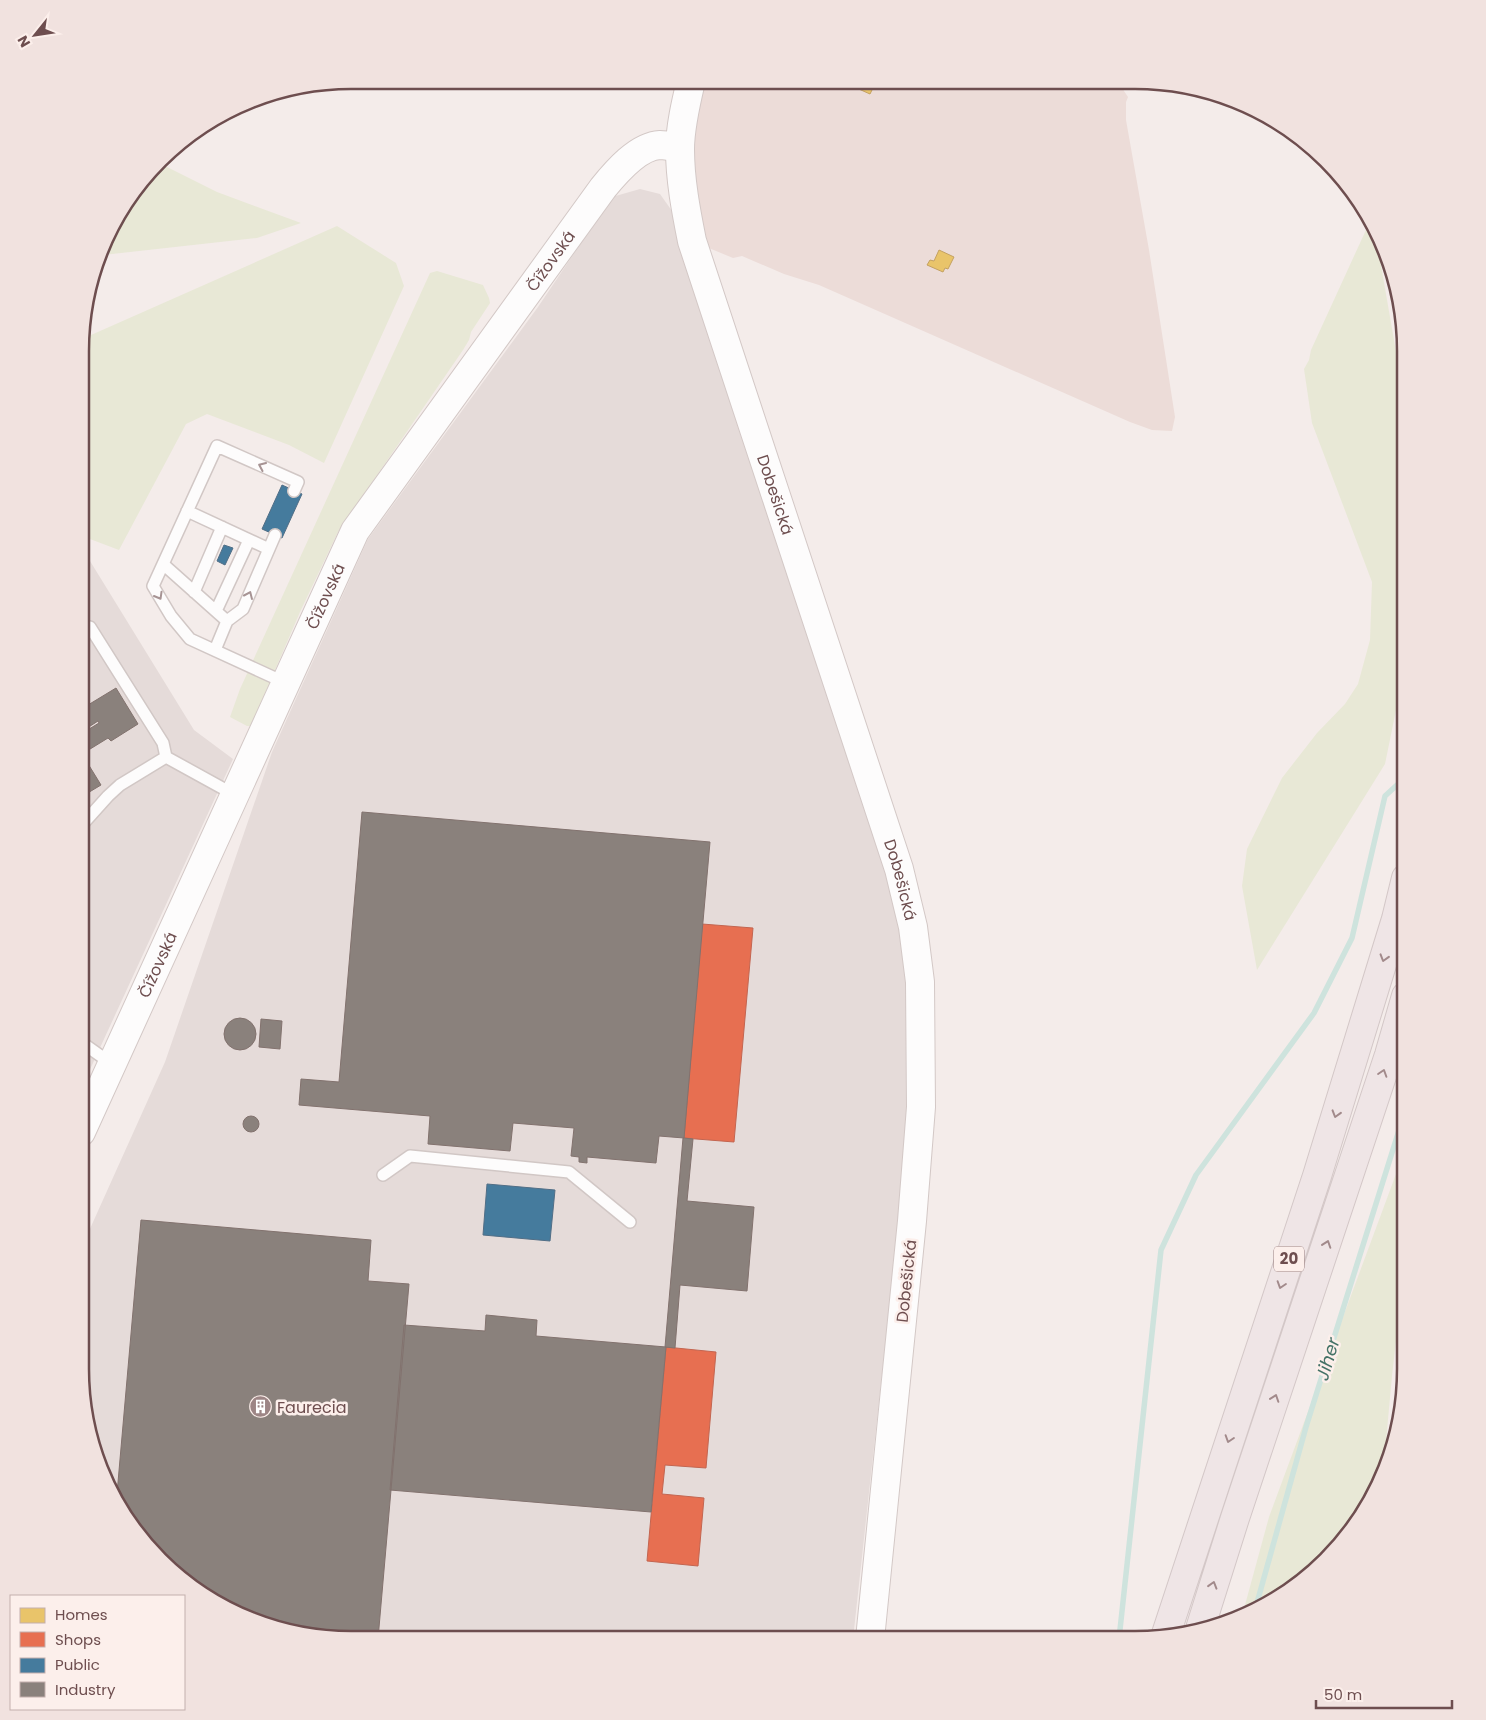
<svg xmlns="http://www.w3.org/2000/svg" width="1486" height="1720" font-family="Poppins,sans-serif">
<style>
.residential{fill:#ecdcd8}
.industrial{fill:#e5dbd9}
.green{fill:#e8e8d6}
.homes{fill:#e9c46a;stroke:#c4a162}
.shops{fill:#e76f51;stroke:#c36550}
.public{fill:#457b9d;stroke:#516e86}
.industry{fill:#8a817c;stroke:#82726e}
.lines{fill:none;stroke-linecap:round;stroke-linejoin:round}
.stream{stroke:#cee3dd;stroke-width:5.5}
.lane-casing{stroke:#d1c7c5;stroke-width:14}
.secondary-casing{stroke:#d3c8c6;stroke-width:30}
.highway-casing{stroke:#d3c7c7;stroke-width:30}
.lane{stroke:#fdfcfc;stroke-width:11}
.secondary{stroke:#fdfcfc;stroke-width:28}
.highway{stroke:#efe5e6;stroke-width:28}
.rail-casing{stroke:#e2e1e3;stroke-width:5.5}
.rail{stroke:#fcefeb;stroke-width:4;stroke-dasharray:11;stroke-linecap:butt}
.oneway{stroke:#a79494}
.oneway2{stroke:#a28a8b}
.labels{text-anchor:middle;stroke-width:5;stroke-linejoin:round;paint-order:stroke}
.shield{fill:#fcefeb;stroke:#997e7e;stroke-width:1}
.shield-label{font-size:15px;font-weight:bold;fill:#6e4e4f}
.street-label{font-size:16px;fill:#6e4e4f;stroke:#fcefeb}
.poi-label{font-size:16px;fill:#6e4e4f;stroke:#fcefeb;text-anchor:start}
.water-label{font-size:18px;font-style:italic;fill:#447267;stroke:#fcefeb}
.rim{fill:none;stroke:#6e4e4f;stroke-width:2.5}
</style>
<rect width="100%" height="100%" fill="#f4ecea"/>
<path class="residential" d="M 691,81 L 1118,82 L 1128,97 L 1126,102 L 1126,120 L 1149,250 L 1175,417 L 1172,431 L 1152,430 L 1130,422 L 819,285 L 784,274 L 742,256 L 733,258 L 692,241 Z"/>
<path class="industrial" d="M 640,189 L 660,194 L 672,211 L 890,872 L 909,981 L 907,1105 L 898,1227 L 853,1639 L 332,1639 L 264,1626 L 116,1505 L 89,1440 L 80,1370 L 80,1251 L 165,1062 L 272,752 L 368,539 L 538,307 L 612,197 Z
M 82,548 L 194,730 L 233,759 L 81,1089 Z"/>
<path class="green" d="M 159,163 L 217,192 L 301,223 L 257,238 L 103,255 L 116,215 Z
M 1371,219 L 1374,225 L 1406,409 L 1406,661 L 1385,764 L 1257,970 L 1242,886 L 1247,849 L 1282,778 L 1317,733 L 1345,704 L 1358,684 L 1370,640 L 1372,582 L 1312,423 L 1304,369 L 1309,360 L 1311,350 Z
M 337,226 L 396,263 L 404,286 L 324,463 L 289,445 L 207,414 L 186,424 L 119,550 L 82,536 L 82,339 Z
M 437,271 L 483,285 L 489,298 L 490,303 L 471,332 L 469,340 L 463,350 L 338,532 L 300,612 L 251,726 L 247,726 L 230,717 L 240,689 L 430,273 Z
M 1406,1147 L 1405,1281 L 1398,1323 L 1392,1376 L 1383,1474 L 1361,1520 L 1327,1561 L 1271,1604 L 1242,1616 L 1269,1517 Z"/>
<path class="homes" d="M 854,81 L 876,82 L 870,94 L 852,86 Z
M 939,250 L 954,257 L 948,269 L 945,268 L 943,272 L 927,265 L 930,260 L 934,261 Z"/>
<path class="shops" d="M 702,924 L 753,928 L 734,1142 L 684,1138 Z
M 666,1347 L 716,1352 L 706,1468 L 665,1465 L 662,1494 L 704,1498 L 698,1566 L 647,1561 Z"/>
<path class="public" d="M 282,485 L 302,494 L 282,538 L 262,529 Z
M 224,545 L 233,548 L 225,565 L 217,561 Z
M 487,1184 L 555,1190 L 550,1241 L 483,1235 Z"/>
<path class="industry" d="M 116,688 L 138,724 L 111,741 L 108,738 L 82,754 L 101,785 L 81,797 L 81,734 L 99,723 L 98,721 L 81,732 L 82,696 L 88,705 Z
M 362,812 L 710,842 L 684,1138 L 659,1136 L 656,1163 L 587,1157 L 587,1163 L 579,1162 L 579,1157 L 571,1156 L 574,1128 L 513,1123 L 510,1151 L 428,1144 L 430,1116 L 299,1105 L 301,1079 L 339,1082 Z
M224 1034a16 16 0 1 1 32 0a16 16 0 1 1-32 0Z
M 261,1019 L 282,1021 L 280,1049 L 259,1047 Z
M243 1124a8 8 0 1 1 16 0a8 8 0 1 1-16 0Z
M 683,1138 L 693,1139 L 687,1201 L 754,1207 L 747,1291 L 680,1285 L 675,1348 L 665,1347 Z
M 141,1220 L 371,1240 L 368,1281 L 409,1284 L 378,1639 L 332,1639 L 264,1626 L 215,1604 L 159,1561 L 116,1505 Z
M 486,1315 L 537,1320 L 536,1336 L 666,1347 L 651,1512 L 390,1490 L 404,1325 L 485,1331 Z"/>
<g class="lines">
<path class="stream" d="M 1255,1610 L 1306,1427 L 1406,1108
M 1119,1639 L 1161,1250 L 1196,1175 L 1314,1013 L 1352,938 L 1385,796 L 1397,785"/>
<defs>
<path id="lane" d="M 187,511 L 269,549
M 163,564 L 227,621
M 194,592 L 222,527
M 216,611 L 249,540
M 82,632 L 90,627 L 163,743 L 166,757 L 235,795
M 215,650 L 227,621 L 243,609 L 275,535
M 286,683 L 190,639 L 171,616 L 153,586 L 217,446 L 298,482 L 294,491
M 81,826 L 108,796 L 120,785 L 166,757
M 81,1042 L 112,1064
M 383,1175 L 410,1156 L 569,1172 L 630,1222"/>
<g id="secondary">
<path id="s1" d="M 691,81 C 686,102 680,127 680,149 C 680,180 686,211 692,241 L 899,869 L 913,927 L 920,982 L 921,1107 L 912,1221 L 870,1639"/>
<path id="s2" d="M 81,1132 L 355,531 L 603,188 C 616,172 638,146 660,145 C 666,145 674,147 680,148"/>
</g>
<path id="highway" d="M 1199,1632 L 1235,1518 L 1389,1055 L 1406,996
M 1165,1637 L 1317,1176 L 1396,919 L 1406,878"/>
</defs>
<use href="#lane" class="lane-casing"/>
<use href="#secondary" class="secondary-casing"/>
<use href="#highway" class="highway-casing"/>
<use href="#lane" class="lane"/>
<use href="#secondary" class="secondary"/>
<use href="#highway" class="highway"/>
<defs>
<path id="rail" d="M 1403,1402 L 1405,1375"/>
</defs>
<use href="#rail" class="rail-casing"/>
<use href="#rail" class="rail"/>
</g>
<defs><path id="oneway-chevron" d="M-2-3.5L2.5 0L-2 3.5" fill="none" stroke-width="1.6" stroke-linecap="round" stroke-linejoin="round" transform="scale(1.25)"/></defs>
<g class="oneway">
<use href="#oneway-chevron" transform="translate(262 466) rotate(-156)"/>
<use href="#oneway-chevron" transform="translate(249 595) rotate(-66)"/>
<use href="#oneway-chevron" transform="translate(159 596) rotate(60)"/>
</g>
<g class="oneway2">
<use href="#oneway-chevron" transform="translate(1384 958) rotate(107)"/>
<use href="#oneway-chevron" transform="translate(1383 1073) rotate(-72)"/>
<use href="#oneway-chevron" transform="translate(1336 1114) rotate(107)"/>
<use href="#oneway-chevron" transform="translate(1327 1244) rotate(-71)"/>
<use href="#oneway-chevron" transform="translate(1281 1285) rotate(108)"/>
<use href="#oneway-chevron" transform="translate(1275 1398) rotate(-71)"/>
<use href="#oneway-chevron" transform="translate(1229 1439) rotate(108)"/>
<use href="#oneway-chevron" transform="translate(1213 1585) rotate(-73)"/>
</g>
<defs>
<symbol id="building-disc" viewBox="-11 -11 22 22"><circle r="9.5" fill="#9d8585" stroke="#fcefeb"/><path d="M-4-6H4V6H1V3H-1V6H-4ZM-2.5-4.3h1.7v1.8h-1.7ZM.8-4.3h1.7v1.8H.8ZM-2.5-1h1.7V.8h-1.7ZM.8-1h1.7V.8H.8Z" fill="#fff"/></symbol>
</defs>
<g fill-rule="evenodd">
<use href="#building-disc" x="248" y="1394" width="25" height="25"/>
</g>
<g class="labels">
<rect class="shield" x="1274" y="1246.5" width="30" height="25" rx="4"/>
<g class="shield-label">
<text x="1289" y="1264">20</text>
</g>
<g class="street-label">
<text dy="6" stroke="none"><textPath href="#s2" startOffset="994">Čížovská</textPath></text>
<text dy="6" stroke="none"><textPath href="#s1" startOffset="429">Dobešická</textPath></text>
<text dy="6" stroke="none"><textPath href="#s2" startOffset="589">Čížovská</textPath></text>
<text dy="6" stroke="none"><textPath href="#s1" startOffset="834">Dobešická</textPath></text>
<text dy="6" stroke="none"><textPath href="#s2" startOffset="184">Čížovská</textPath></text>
<text transform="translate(906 1281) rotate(-84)" y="6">Dobešická</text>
</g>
<g class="poi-label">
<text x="277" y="1413">Faurecia</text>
</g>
<g class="water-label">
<text transform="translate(1328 1359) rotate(-73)" y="6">Jiher</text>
</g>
</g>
<path d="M0 0H1486V1720H0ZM351 89H1135A262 262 0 0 1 1397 351V1369A262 262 0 0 1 1135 1631H351A262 262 0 0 1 89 1369V351A262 262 0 0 1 351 89Z" fill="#f1e2df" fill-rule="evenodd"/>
<path class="rim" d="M351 89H1135A262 262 0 0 1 1397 351V1369A262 262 0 0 1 1135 1631H351A262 262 0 0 1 89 1369V351A262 262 0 0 1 351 89Z"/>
<rect x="10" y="1595" width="175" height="115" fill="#fcefeb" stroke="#c3afad"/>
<rect x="20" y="1608" width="25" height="15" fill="#e9c46a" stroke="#c3afad"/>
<text x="55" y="1620" font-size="15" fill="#6e4e4f">Homes</text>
<rect x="20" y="1632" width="25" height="15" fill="#e76f51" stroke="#c3afad"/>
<text x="55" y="1645" font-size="15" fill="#6e4e4f">Shops</text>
<rect x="20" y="1658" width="25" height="15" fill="#457b9d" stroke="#c3afad"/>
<text x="55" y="1670" font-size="15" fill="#6e4e4f">Public</text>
<rect x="20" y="1682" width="25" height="15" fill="#8a817c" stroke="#c3afad"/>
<text x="55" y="1695" font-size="15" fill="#6e4e4f">Industry</text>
<g transform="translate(35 35) rotate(240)" stroke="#fcefeb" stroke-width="4" paint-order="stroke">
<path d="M0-4L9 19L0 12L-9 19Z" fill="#6e4e4f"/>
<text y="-8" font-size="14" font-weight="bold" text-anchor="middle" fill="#6e4e4f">N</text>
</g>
<path d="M1316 1700v8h136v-8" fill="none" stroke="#6e4e4f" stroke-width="2.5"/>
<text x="1324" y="1700" font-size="15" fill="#6e4e4f" stroke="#fcefeb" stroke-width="4" paint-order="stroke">50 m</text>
</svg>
